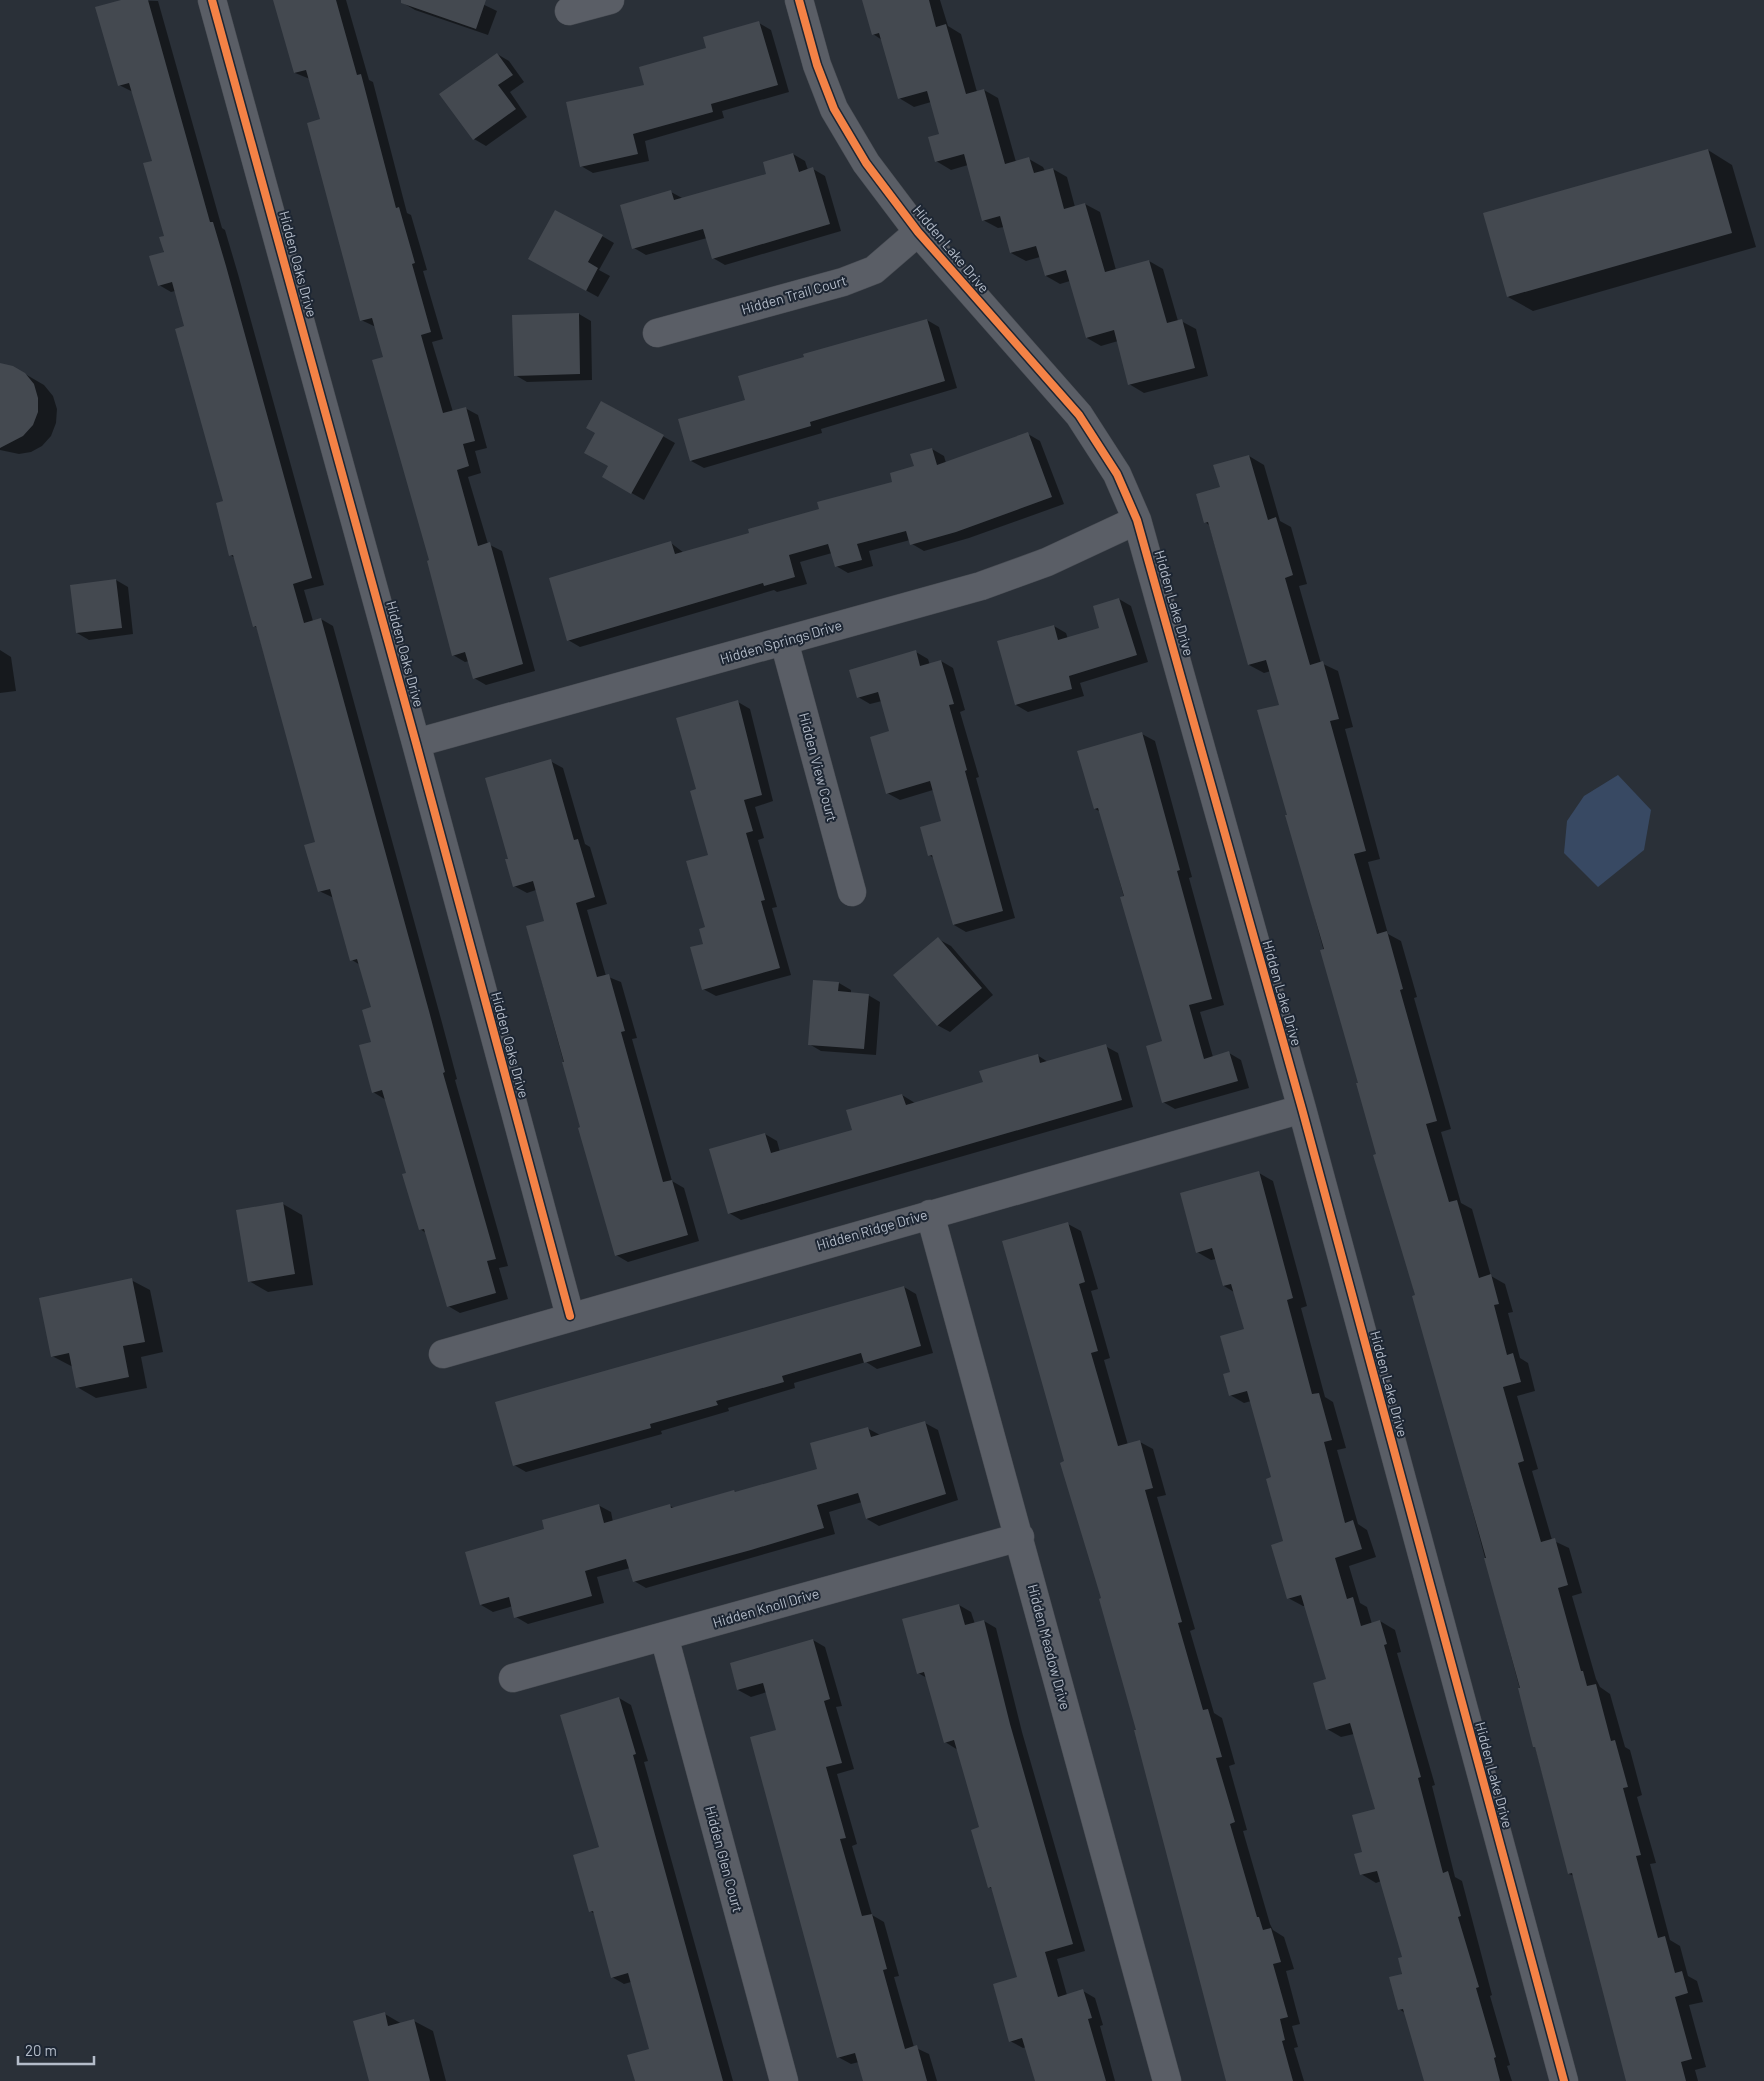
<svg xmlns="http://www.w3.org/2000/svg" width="1764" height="2081" font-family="Barlow,sans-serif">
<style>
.water{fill:#384963}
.shadow{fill:#0007}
.building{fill:#444950}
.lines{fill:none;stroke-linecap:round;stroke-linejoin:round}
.minor-casing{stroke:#484c53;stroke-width:29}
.minor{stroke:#5a5e66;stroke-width:28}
.cycleway-casing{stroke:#1d2633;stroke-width:11}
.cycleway{stroke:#f48246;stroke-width:8}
.labels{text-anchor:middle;stroke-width:4;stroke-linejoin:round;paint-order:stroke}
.street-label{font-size:14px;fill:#b4bcc9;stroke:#1d2633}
</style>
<rect width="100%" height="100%" fill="#2a3038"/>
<path class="water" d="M 1618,775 L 1651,810 L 1644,850 L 1598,887 L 1564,853 L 1567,821 L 1584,796 Z"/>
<path class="shadow" d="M 125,0 L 158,1 L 222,228 L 225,230 L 238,274 L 324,585 L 304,590 L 313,621 L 321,619 L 333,626 L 441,1019 L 457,1079 L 455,1080 L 508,1266 L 499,1268 L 508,1299 L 460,1313 L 448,1306 L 426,1233 L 420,1229 L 407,1173 L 386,1100 L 373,1092 L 372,1008 L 360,965 L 352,960 L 334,898 L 319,891 L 317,843 L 257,628 L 254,626 L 235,558 L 230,555 L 225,502 L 186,327 L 175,291 L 171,292 L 159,285 L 166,236 L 153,162 L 133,92 L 119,85 Z
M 274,0 L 346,0 L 369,80 L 373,82 L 407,213 L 411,215 L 427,270 L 423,271 L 443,339 L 432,342 L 453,412 L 465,408 L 478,415 L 487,448 L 475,451 L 481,473 L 468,477 L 488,544 L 502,551 L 535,671 L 486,685 L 474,678 L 469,661 L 465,662 L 453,655 L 385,358 L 376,327 L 361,320 L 322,120 L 310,79 L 295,73 Z
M 404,0 L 474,0 L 497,11 L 488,35 L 415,10 L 403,3 Z
M 863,0 L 940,0 L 948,26 L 961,34 L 977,92 L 984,90 L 998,98 L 1016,162 L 1029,159 L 1043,167 L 1045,171 L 1053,169 L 1067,177 L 1075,207 L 1085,204 L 1100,212 L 1116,270 L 1149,261 L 1163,269 L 1178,321 L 1181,321 L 1196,329 L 1208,376 L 1144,393 L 1129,384 L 1118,341 L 1101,346 L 1087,338 L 1070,281 L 1060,284 L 1046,276 L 1040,257 L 1026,261 L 1011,253 L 1004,227 L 998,228 L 983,220 L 968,165 L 951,170 L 936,161 L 941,135 L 931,102 L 914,107 L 899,98 L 882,40 L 873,34 Z
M 759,23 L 771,30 L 789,92 L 722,111 L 724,118 L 645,141 L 649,161 L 593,173 L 581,166 L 708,49 Z
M 497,54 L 509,61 L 524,82 L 510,92 L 527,117 L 486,146 L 474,139 Z
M 1708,150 L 1732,165 L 1756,247 L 1533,311 L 1508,297 Z
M 793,154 L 805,161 L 808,170 L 813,169 L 825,176 L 841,231 L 725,265 L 713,258 L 707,238 L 646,255 L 634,248 L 671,192 L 684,199 L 768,175 Z
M 602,236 L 614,243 L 599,270 L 610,276 L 598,297 L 529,259 Z
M 579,314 L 591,321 L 592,380 L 527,382 L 515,375 Z
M 927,320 L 939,327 L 957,388 L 821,429 L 822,433 L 704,468 L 691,461 L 746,401 Z
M 0,364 L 13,367 L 44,385 L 53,396 L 57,409 L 56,423 L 51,436 L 42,446 L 31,452 L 19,454 L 0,450 Z
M 602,402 L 675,443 L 644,500 L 603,477 L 609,466 L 597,433 Z
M 1028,434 L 1040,441 L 1064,504 L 969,538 L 924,551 L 912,544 L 910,540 L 869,551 L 873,566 L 848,573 L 836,566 L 832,553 L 800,562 L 807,584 L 777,592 L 774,590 L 580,647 L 568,640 L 671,543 L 684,553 L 750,534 L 894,483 L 915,467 L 932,449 L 944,456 L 946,463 Z
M 1249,456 L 1264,465 L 1280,521 L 1291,527 L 1307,584 L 1299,586 L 1321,663 L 1338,671 L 1353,727 L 1345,729 L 1380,859 L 1368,862 L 1388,934 L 1401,941 L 1417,997 L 1414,998 L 1451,1129 L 1441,1132 L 1461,1203 L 1472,1209 L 1491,1276 L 1505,1284 L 1513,1312 L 1508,1313 L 1520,1358 L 1528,1363 L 1535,1391 L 1517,1396 L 1538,1469 L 1532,1471 L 1552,1540 L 1569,1548 L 1582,1593 L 1572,1596 L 1596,1679 L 1600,1687 L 1610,1694 L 1625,1747 L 1630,1750 L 1642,1795 L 1637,1797 L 1656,1863 L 1650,1864 L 1670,1940 L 1680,1946 L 1688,1976 L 1697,1981 L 1703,2002 L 1689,2005 L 1706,2067 L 1695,2070 L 1698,2081 L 1628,2081 L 1574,1876 L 1569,1874 L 1288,816 L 1280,706 L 1271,671 L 1264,673 L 1249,665 L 1209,525 L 1205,522 L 1221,488 Z
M 116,580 L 128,587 L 133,634 L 89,640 L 77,633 Z
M 1119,599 L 1131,606 L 1148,662 L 1080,683 L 1084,696 L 1028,712 L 1016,705 L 1054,626 L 1066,633 L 1068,639 L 1101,629 Z
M 0,650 L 11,657 L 16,691 L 0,693 Z
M 916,652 L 928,659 L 930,665 L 941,661 L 953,668 L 965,710 L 960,712 L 979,777 L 976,778 L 1015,918 L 966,932 L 954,925 L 935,859 L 929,855 L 942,822 L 933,790 L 900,800 L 887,793 L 891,732 L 882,701 L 870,704 L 858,697 Z
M 738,702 L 750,709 L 773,801 L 755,807 L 764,838 L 758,840 L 777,907 L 772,908 L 791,975 L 716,996 L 703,989 L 710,856 L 698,790 Z
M 1142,734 L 1155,741 L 1192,877 L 1189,878 L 1224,1005 L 1200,1012 L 1213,1057 L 1229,1053 L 1241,1060 L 1249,1088 L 1175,1109 L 1163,1102 L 1163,1042 L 1101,812 L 1095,809 Z
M 550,761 L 563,768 L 585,844 L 590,847 L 607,904 L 587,910 L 606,976 L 621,982 L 637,1038 L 632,1039 L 672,1181 L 684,1188 L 699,1241 L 628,1262 L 616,1255 L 527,927 L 545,922 L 536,890 L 527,893 L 514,886 L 510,860 Z
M 938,939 L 951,946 L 993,995 L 950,1032 L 937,1025 Z
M 839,983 L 851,990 L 851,993 L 868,995 L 880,1002 L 876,1055 L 821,1051 L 809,1044 Z
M 1105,1046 L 1118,1053 L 1133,1107 L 741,1220 L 729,1213 L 765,1134 L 777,1141 L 780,1152 L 854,1131 L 902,1095 L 915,1103 L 984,1083 L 1037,1055 L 1048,1062 Z
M 1259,1173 L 1273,1181 L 1307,1306 L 1301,1308 L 1325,1397 L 1333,1402 L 1346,1448 L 1337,1450 L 1358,1524 L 1367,1530 L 1376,1557 L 1349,1566 L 1360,1603 L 1367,1607 L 1372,1624 L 1380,1621 L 1395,1630 L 1401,1652 L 1397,1653 L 1435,1785 L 1432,1786 L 1455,1877 L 1462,1881 L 1492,1995 L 1490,1996 L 1510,2065 L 1507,2066 L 1512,2081 L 1431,2081 L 1405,2013 L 1399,2009 L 1403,1958 L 1381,1881 L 1376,1883 L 1361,1874 L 1363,1852 L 1376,1810 L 1354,1734 L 1341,1737 L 1327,1729 L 1327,1680 L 1306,1606 L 1303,1606 L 1288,1598 L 1285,1542 L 1273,1478 L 1251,1401 L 1244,1403 L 1230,1395 L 1232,1373 L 1245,1330 L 1234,1292 L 1224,1286 L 1216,1259 L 1211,1260 L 1197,1252 Z
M 283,1204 L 302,1215 L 313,1285 L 268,1292 L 249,1281 Z
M 1068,1224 L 1081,1231 L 1098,1289 L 1091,1291 L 1110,1358 L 1104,1360 L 1128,1445 L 1140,1442 L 1153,1449 L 1166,1495 L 1157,1497 L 1195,1629 L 1190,1631 L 1214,1713 L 1222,1718 L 1235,1764 L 1229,1766 L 1247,1830 L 1243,1831 L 1270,1924 L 1273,1930 L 1284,1937 L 1294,1969 L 1286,1971 L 1300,2024 L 1292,2026 L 1298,2047 L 1294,2048 L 1304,2081 L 1227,2081 L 1137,1730 L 1065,1462 Z
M 131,1280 L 150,1290 L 163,1352 L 141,1357 L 147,1388 L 96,1398 L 77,1387 L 73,1367 L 52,1356 Z
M 904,1287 L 916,1294 L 933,1353 L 877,1369 L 866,1362 L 794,1383 L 795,1388 L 728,1408 L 729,1411 L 661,1431 L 662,1434 L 526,1472 L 514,1465 Z
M 925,1423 L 938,1430 L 958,1500 L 879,1526 L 867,1519 L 862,1502 L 829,1512 L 835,1534 L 646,1588 L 634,1581 L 630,1568 L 597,1577 L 604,1603 L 528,1624 L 516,1617 L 513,1606 L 493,1612 L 481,1605 L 546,1530 L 598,1505 L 611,1512 L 613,1522 L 670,1506 L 675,1508 L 734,1491 L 737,1493 L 818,1470 L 867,1428 L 880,1435 Z
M 959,1605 L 971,1612 L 975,1624 L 984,1621 L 996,1628 L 1022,1732 L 1085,1951 L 1057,1959 L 1067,1995 L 1083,1991 L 1095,1998 L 1103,2025 L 1100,2026 L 1115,2081 L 1036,2081 L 1026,2047 L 1023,2048 L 1010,2041 L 1019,1978 L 994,1890 L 989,1887 L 981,1828 L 958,1750 L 945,1742 L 927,1678 L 918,1673 Z
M 813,1640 L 825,1647 L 842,1706 L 836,1707 L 854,1769 L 837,1774 L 857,1844 L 852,1846 L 872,1915 L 884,1922 L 899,1976 L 894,1977 L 914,2047 L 929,2054 L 937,2081 L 864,2081 L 859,2062 L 851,2064 L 838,2057 L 778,1731 L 767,1692 L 751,1697 L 738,1690 Z
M 619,1698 L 631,1705 L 648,1761 L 644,1762 L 733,2081 L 636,2081 L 651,2050 L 631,1982 L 624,1984 L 612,1977 L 595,1914 L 590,1911 L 601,1848 Z
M 385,2014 L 402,2024 L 414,2021 L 433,2031 L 446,2081 L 370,2081 Z"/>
<path class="building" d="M 121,0 L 148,0 L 210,222 L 213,222 L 226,266 L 312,578 L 293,584 L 304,623 L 321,618 L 429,1011 L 445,1072 L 443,1073 L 496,1259 L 487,1261 L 496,1293 L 447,1307 L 424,1229 L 419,1230 L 402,1174 L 406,1173 L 382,1090 L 372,1093 L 359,1045 L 371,1042 L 362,1010 L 371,1007 L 357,959 L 350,961 L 330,889 L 318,892 L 304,845 L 315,842 L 256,626 L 253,627 L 233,555 L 229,556 L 216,503 L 223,501 L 175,329 L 184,326 L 172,282 L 158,286 L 149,256 L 164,252 L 159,237 L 164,236 L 143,163 L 152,161 L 129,83 L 118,86 L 95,7 Z
M 273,0 L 336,0 L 357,75 L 361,74 L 396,208 L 399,207 L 415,263 L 412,264 L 431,332 L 421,335 L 443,413 L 466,407 L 475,441 L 463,444 L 469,466 L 457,470 L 478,546 L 490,542 L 523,664 L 473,679 L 465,652 L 452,656 L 427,561 L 429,560 L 372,360 L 383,357 L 372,318 L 360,321 L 307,123 L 320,119 L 306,70 L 294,73 Z
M 401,0 L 486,0 L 476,29 L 401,3 Z
M 862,0 L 929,0 L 936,27 L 946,24 L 966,94 L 984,89 L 1005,164 L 1029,157 L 1034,173 L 1053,168 L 1064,209 L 1085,203 L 1105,272 L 1149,260 L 1167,323 L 1182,319 L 1195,368 L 1128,385 L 1114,330 L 1086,338 L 1066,270 L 1045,276 L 1036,246 L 1010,253 L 1000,216 L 982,221 L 964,154 L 935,162 L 928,137 L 939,134 L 927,91 L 898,99 L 879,33 L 872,35 Z
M 759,21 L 778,85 L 711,104 L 713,112 L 633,134 L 638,154 L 580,167 L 566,102 L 644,85 L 639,67 L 706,48 L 703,37 Z
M 497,53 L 513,75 L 498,85 L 516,109 L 473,140 L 439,94 Z
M 1708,149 L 1732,233 L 1507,297 L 1483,213 Z
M 793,153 L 799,172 L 813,167 L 830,224 L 712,259 L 703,229 L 632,249 L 620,205 L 671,190 L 674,200 L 766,174 L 763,162 Z
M 555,210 L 603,235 L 588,262 L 598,268 L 586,291 L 528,259 Z
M 579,313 L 580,374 L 514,376 L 512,315 Z
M 927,319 L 945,381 L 810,422 L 811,426 L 690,461 L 678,419 L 745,400 L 738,376 L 804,357 L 803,354 Z
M 0,363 L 13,366 L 25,373 L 34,384 L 38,398 L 38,412 L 33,425 L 23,436 L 0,448 Z
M 601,401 L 664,435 L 631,494 L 602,477 L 608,466 L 584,453 L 595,433 L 586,428 Z
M 1028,432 L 1052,497 L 956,532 L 910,545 L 906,531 L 857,544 L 862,560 L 835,567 L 828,544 L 789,555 L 795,577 L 764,586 L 763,583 L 567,641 L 549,578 L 671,541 L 675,554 L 749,533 L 748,529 L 819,509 L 817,502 L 892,482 L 890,473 L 914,466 L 910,454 L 932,448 L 937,465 Z
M 1249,455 L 1268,520 L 1276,517 L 1293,575 L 1285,578 L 1310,665 L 1323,661 L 1339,719 L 1330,721 L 1366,851 L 1354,854 L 1377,934 L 1387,931 L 1403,989 L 1400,990 L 1437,1121 L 1426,1124 L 1449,1202 L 1457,1200 L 1479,1278 L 1491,1274 L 1499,1304 L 1494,1305 L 1507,1355 L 1513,1353 L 1521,1382 L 1503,1387 L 1524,1461 L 1518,1463 L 1541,1542 L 1555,1538 L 1568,1585 L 1558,1588 L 1581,1671 L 1583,1671 L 1587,1686 L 1596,1684 L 1611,1741 L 1615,1740 L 1628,1787 L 1623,1788 L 1641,1855 L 1636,1856 L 1658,1938 L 1665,1936 L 1675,1973 L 1682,1971 L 1688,1993 L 1675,1997 L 1692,2059 L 1681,2062 L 1686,2081 L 1626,2081 L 1572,1873 L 1568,1874 L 1535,1747 L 1533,1747 L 1518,1688 L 1520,1688 L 1484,1558 L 1486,1558 L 1412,1296 L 1415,1295 L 1373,1155 L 1376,1154 L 1356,1083 L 1358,1083 L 1320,950 L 1324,949 L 1285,815 L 1287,815 L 1257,710 L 1279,705 L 1266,660 L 1248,665 L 1208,522 L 1204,523 L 1196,494 L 1220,487 L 1213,465 Z
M 116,579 L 122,628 L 76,633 L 70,585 Z
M 1119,598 L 1137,655 L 1069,676 L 1072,689 L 1015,705 L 997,641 L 1054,625 L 1058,640 L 1099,628 L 1093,606 Z
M 916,650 L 920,666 L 941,660 L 954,704 L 949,705 L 967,770 L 965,771 L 1003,911 L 953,925 L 932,855 L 928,856 L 920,827 L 941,821 L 930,781 L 886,794 L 870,737 L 889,731 L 878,692 L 857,698 L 849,670 Z
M 738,700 L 762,795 L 744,800 L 753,831 L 746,833 L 765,900 L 761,901 L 780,968 L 702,990 L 690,947 L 703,944 L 699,929 L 705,927 L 686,861 L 708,855 L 690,791 L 696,789 L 676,718 Z
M 1142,732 L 1180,870 L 1177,871 L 1212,999 L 1189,1005 L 1204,1059 L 1229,1051 L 1238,1081 L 1162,1103 L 1146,1046 L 1162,1041 L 1120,897 L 1124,896 L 1098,808 L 1094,809 L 1077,751 Z
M 551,759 L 574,840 L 578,839 L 595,897 L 576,903 L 597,977 L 609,974 L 625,1031 L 621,1032 L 663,1182 L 672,1180 L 688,1235 L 615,1256 L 578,1128 L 580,1127 L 562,1062 L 564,1062 L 526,926 L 544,921 L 533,881 L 513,887 L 505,859 L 508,859 L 485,778 Z
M 938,937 L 982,988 L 937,1026 L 893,975 Z
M 813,980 L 839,982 L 838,991 L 869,994 L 864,1049 L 808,1045 Z
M 1106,1044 L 1122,1100 L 728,1214 L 709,1149 L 765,1133 L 771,1153 L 852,1130 L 846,1110 L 902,1094 L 906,1105 L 983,1082 L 979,1071 L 1038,1054 L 1040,1063 Z
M 1259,1171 L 1293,1298 L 1287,1300 L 1312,1394 L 1319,1393 L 1332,1440 L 1324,1442 L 1345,1523 L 1353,1520 L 1362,1549 L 1335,1558 L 1347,1599 L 1353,1597 L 1361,1626 L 1380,1620 L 1387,1644 L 1384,1645 L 1421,1777 L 1418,1778 L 1443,1873 L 1448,1871 L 1461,1916 L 1458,1917 L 1479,1987 L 1476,1988 L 1496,2057 L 1494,2058 L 1500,2081 L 1424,2081 L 1403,2009 L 1398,2010 L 1389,1977 L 1402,1974 L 1398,1958 L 1402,1957 L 1377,1871 L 1360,1875 L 1354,1854 L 1362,1852 L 1352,1815 L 1375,1809 L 1350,1723 L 1326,1730 L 1313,1683 L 1326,1679 L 1301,1595 L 1287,1599 L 1271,1545 L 1283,1541 L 1266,1479 L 1271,1477 L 1247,1391 L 1229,1396 L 1223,1374 L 1230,1372 L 1220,1336 L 1244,1329 L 1231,1284 L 1223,1286 L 1212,1248 L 1196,1253 L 1180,1193 Z
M 283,1202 L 295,1274 L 248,1282 L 236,1210 Z
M 1068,1222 L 1085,1282 L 1079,1284 L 1098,1351 L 1091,1353 L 1118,1446 L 1140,1440 L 1153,1488 L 1145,1490 L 1182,1622 L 1178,1623 L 1203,1710 L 1208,1709 L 1222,1757 L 1216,1758 L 1235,1822 L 1230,1824 L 1257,1917 L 1259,1917 L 1263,1930 L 1271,1928 L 1281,1962 L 1273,1964 L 1288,2017 L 1280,2019 L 1285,2040 L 1282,2041 L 1293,2081 L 1226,2081 L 1134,1730 L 1136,1730 L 1099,1599 L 1101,1598 L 1060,1463 L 1064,1461 L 1002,1241 Z
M 132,1278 L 145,1342 L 123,1346 L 129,1377 L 76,1388 L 69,1353 L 51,1357 L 39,1298 Z
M 904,1286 L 921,1346 L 864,1363 L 861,1353 L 782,1376 L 784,1382 L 716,1401 L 718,1405 L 650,1424 L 651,1428 L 513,1466 L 495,1402 Z
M 925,1421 L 946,1494 L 866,1519 L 858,1493 L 817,1505 L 824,1528 L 751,1550 L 633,1582 L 626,1559 L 585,1571 L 592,1596 L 514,1618 L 509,1597 L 480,1605 L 465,1552 L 544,1529 L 542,1520 L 599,1504 L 604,1523 L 670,1504 L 671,1508 L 734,1490 L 735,1492 L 817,1469 L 810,1443 L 868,1427 L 871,1437 Z
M 959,1604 L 965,1625 L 984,1620 L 1010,1724 L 1073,1944 L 1045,1952 L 1058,1997 L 1083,1989 L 1092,2018 L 1088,2019 L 1106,2081 L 1035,2081 L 1022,2038 L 1009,2042 L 993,1984 L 1017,1977 L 991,1887 L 988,1888 L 971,1830 L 979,1827 L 954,1740 L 944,1743 L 924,1672 L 917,1674 L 902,1619 Z
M 813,1639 L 830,1699 L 824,1701 L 842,1763 L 826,1767 L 846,1838 L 840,1839 L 862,1916 L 872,1914 L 887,1969 L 883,1970 L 905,2049 L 917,2045 L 927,2081 L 863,2081 L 855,2053 L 837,2058 L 750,1737 L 776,1730 L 763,1683 L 737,1690 L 730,1663 Z
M 619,1697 L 636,1754 L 633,1755 L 723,2081 L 635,2081 L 627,2055 L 649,2049 L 628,1973 L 611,1978 L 593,1911 L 589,1912 L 573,1855 L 599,1847 L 560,1715 Z
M 385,2012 L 388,2026 L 414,2019 L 430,2081 L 369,2081 L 353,2021 Z"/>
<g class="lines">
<defs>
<path id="minor" d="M 212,0 L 416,743 L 570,1316
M 799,0 L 817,65 L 834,109 L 866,163 L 918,232 L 1079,415 L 1117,474 L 1137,520 L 1302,1109 L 1564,2081
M 569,11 L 610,0
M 657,333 L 843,282 L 874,270 L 918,232
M 784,641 L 852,892
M 416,743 L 981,586 L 1047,562 L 1137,520
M 930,1214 L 1167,2081
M 443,1354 L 1302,1109
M 664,1636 L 784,2081
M 513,1678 L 1020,1537"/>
</defs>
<use href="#minor" class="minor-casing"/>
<use href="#minor" class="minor"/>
<defs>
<path id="cycleway" d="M 212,0 L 416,743 L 570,1316
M 799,0 L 817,65 L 834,109 L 866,163 L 918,232 L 1079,415 L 1117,474 L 1137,520 L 1302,1109 L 1564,2081"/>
</defs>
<use href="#cycleway" class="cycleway-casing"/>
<use href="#cycleway" class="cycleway"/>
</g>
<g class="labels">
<g class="street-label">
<text transform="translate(951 249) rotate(50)" y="5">Hidden Lake Drive</text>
<text transform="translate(298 264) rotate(75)" y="5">Hidden Oaks Drive</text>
<text transform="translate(794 295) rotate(-16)" y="5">Hidden Trail Court</text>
<text transform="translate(1174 603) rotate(74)" y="5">Hidden Lake Drive</text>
<text transform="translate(781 642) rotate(-16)" y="5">Hidden Springs Drive</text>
<text transform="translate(405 654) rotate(75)" y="5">Hidden Oaks Drive</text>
<text transform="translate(818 767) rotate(75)" y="5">Hidden View Court</text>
<text transform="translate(1282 993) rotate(74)" y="5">Hidden Lake Drive</text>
<text transform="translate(510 1045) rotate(75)" y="5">Hidden Oaks Drive</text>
<text transform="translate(872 1230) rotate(-16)" y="5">Hidden Ridge Drive</text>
<text transform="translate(1389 1384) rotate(75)" y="5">Hidden Lake Drive</text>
<text transform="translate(766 1608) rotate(-16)" y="5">Hidden Knoll Drive</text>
<text transform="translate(1049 1647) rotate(75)" y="5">Hidden Meadow Drive</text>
<text transform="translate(1494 1775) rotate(75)" y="5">Hidden Lake Drive</text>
<text transform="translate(724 1859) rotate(75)" y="5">Hidden Glen Court</text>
</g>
</g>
<path d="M18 2056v8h76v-8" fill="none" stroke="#b4bcc9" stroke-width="2.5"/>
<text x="25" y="2056" font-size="15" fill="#b4bcc9" stroke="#1d2633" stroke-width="4" paint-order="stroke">20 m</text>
</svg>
